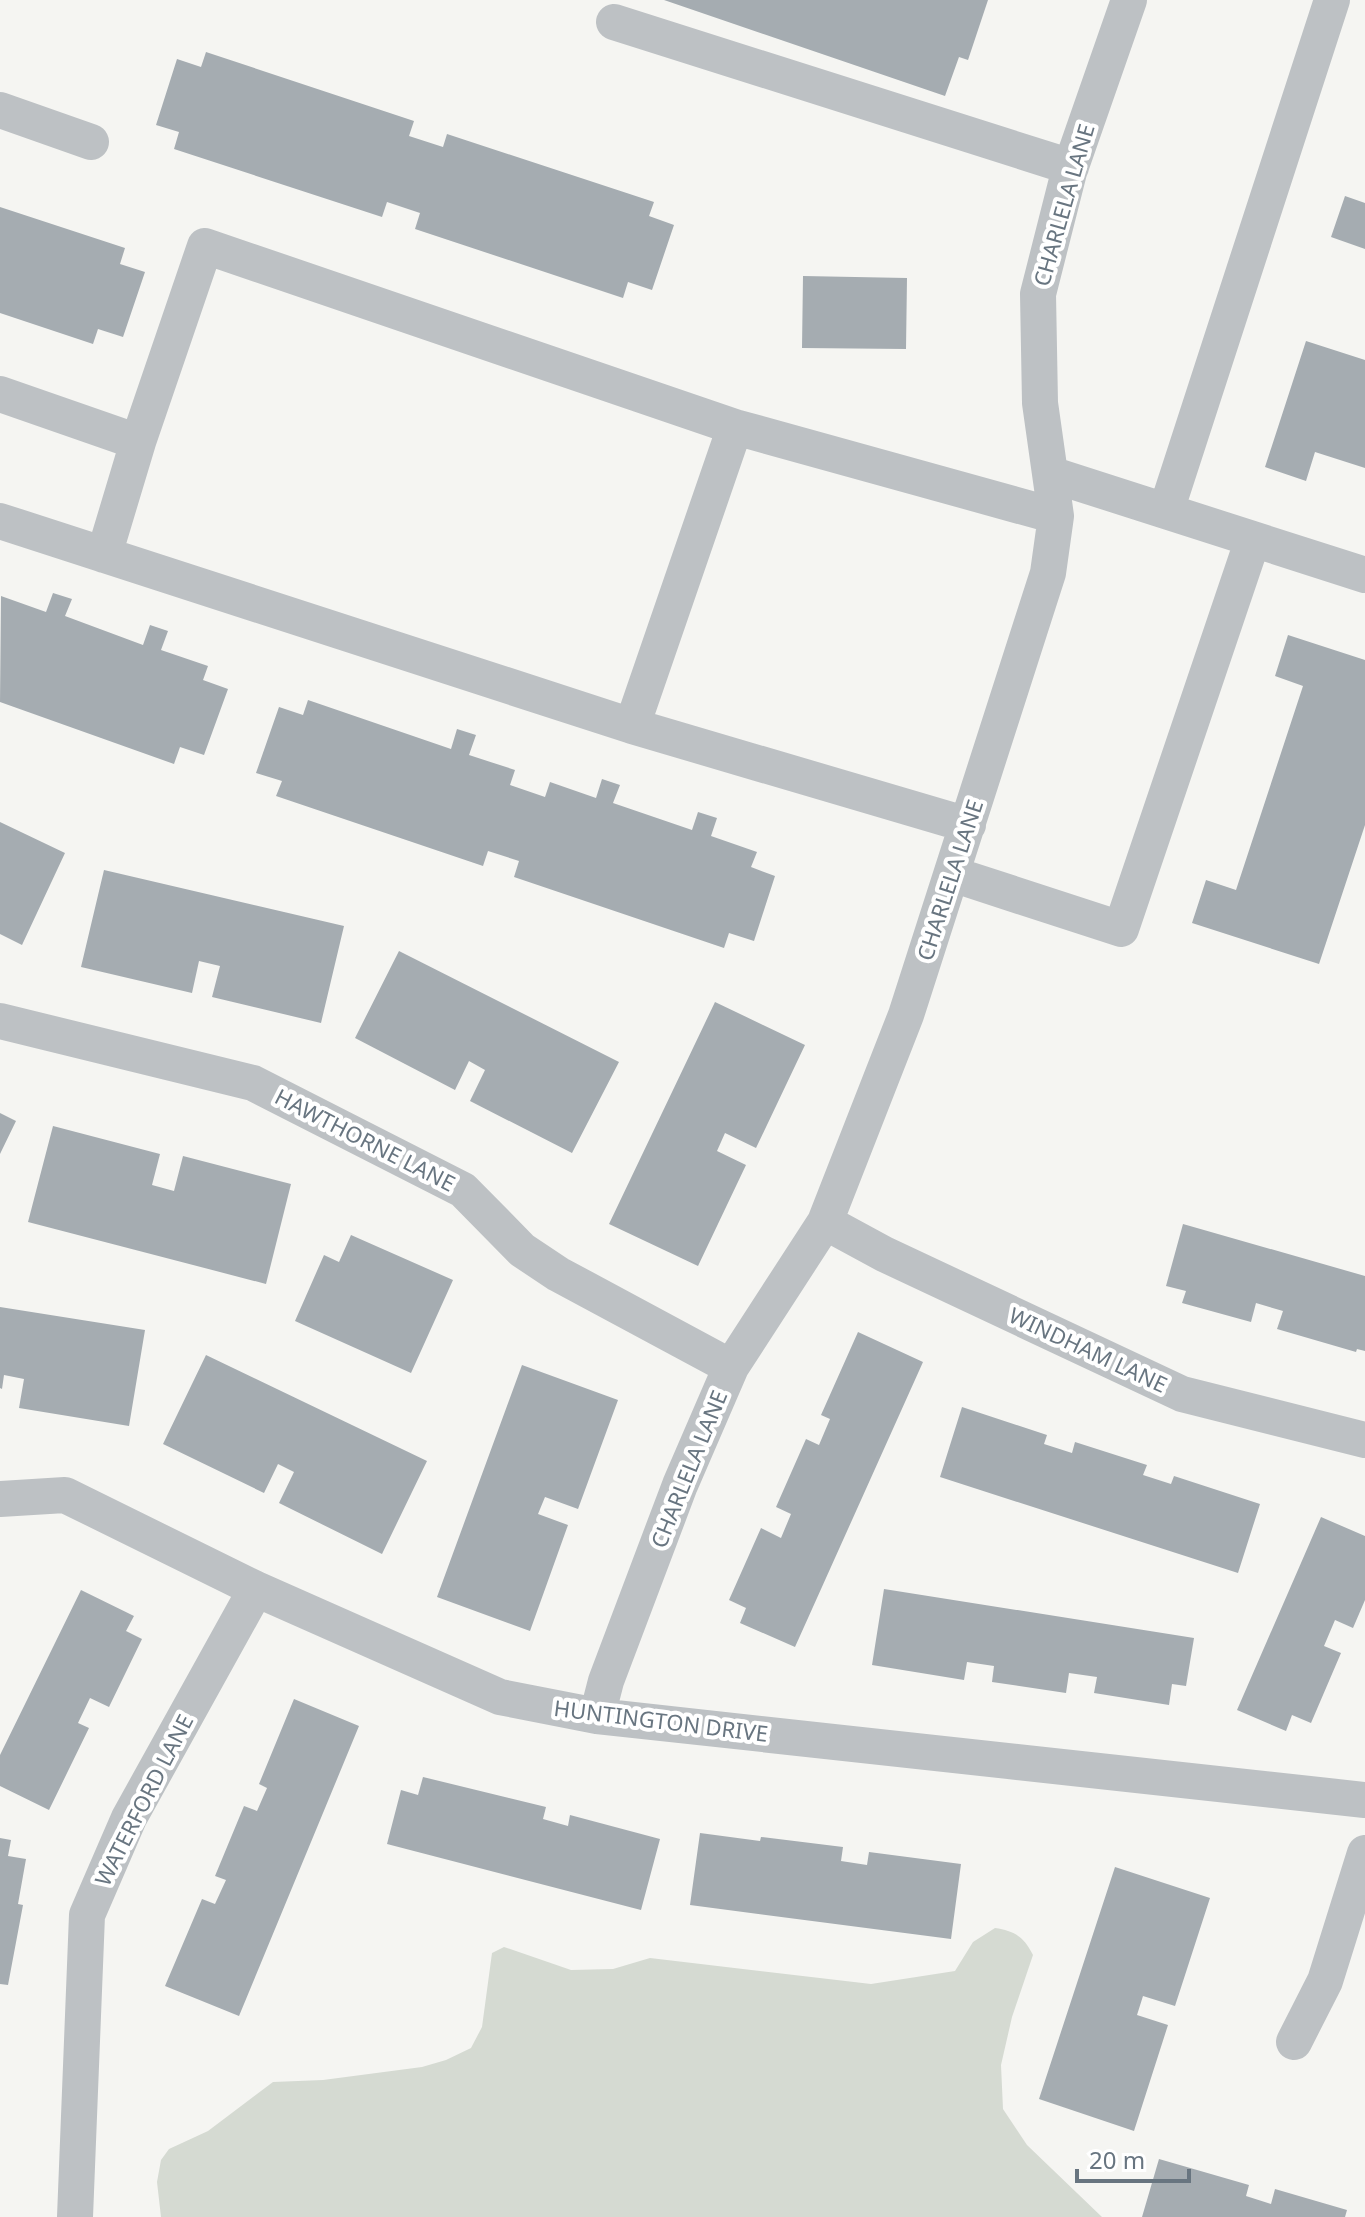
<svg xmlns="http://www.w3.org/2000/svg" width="1365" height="2217" font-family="'Noto Sans',sans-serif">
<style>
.green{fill:#d5dad2}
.building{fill:#a5acb1}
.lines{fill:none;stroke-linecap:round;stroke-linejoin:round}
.minor{stroke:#bdc1c4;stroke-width:36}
.labels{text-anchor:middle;stroke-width:8;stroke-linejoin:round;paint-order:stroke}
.street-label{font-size:22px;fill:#687580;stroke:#fff}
</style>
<rect width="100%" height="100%" fill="#f5f5f2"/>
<path class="green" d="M 995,1928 C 1015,1931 1024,1937 1033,1955 L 1012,2017 L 1001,2065 L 1003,2109 L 1027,2145 L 1102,2217 L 161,2217 L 157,2182 L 161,2160 L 169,2149 L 208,2131 L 273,2082 L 323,2080 L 422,2067 L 446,2060 L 471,2048 L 482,2027 L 492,1953 L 504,1947 L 571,1970 L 613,1969 L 650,1958 L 871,1984 L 955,1971 L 973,1942 Z"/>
<path class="building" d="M 664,0 L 988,0 L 968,60 L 959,57 L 945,96 Z
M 206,52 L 414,121 L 409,136 L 443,147 L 447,134 L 654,202 L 649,216 L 674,225 L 652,290 L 628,282 L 623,298 L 415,229 L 420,213 L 387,202 L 382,217 L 174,149 L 179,132 L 156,125 L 177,59 L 201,67 Z
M 1345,196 L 1365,203 L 1365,249 L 1331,237 Z
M 0,207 L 125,248 L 120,264 L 145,272 L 123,337 L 98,329 L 93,344 L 0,313 Z
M 803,276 L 907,278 L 906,349 L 802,348 Z
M 1306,341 L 1365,360 L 1365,468 L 1315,452 L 1306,481 L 1265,467 Z
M 53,593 L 72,599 L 65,616 L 143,645 L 150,625 L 168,631 L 161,650 L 208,666 L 203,680 L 228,689 L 204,755 L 180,747 L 174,764 L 0,702 L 1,596 L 46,612 Z
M 1288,635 L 1365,660 L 1365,825 L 1319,964 L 1192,923 L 1206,880 L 1236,890 L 1303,686 L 1275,676 Z
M 308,700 L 451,749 L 457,729 L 476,735 L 469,755 L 515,770 L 510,785 L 545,797 L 550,782 L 596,798 L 602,779 L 620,785 L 613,803 L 692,830 L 698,812 L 717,818 L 711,836 L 757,852 L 751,867 L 775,876 L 754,941 L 729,933 L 724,948 L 514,877 L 519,861 L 488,851 L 483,866 L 276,796 L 282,781 L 256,773 L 279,707 L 303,715 Z
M 0,822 L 65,853 L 22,945 L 0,934 Z
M 104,870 L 344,926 L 321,1023 L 212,997 L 220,966 L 199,961 L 192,993 L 81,967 Z
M 399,951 L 619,1062 L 572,1153 L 470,1101 L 485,1070 L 469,1061 L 455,1090 L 355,1038 Z
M 715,1002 L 805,1045 L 756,1148 L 725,1133 L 717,1151 L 746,1165 L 698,1266 L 609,1224 Z
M 0,1113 L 16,1121 L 0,1154 Z
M 53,1126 L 160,1154 L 152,1185 L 174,1191 L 183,1156 L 291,1184 L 266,1284 L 28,1222 Z
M 1183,1224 L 1365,1276 L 1365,1351 L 1357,1349 L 1356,1352 L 1277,1329 L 1283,1311 L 1256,1303 L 1251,1322 L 1182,1303 L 1186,1291 L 1166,1286 Z
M 351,1235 L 453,1280 L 411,1373 L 295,1321 L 324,1255 L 339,1262 Z
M 0,1307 L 145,1330 L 129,1426 L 19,1408 L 24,1379 L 4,1375 L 2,1389 L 0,1388 Z
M 858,1332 L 923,1362 L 795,1647 L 740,1623 L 746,1608 L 729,1600 L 761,1528 L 781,1538 L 791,1514 L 776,1507 L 806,1439 L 819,1445 L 830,1419 L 821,1415 Z
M 206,1355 L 427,1461 L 382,1554 L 279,1503 L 294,1472 L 278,1464 L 264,1493 L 163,1444 Z
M 522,1365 L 618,1400 L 578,1509 L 545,1497 L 538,1514 L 568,1525 L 530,1631 L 437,1597 Z
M 962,1407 L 1047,1435 L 1044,1444 L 1072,1453 L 1075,1442 L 1147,1465 L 1143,1475 L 1171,1484 L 1174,1476 L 1260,1504 L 1238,1573 L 940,1477 Z
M 1321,1517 L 1365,1536 L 1365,1600 L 1353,1628 L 1335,1620 L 1324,1646 L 1341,1653 L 1311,1723 L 1292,1715 L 1286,1731 L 1237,1710 Z
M 884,1589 L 1194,1638 L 1186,1686 L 1172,1684 L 1169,1705 L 1094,1693 L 1097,1677 L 1069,1673 L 1066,1693 L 992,1682 L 994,1666 L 967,1662 L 964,1680 L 872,1665 Z
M 81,1590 L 134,1616 L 126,1631 L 142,1639 L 109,1707 L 90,1698 L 78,1723 L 89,1728 L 49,1810 L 0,1786 L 0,1755 Z
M 294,1699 L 359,1726 L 239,2016 L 165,1986 L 202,1899 L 215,1904 L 226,1880 L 215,1876 L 244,1806 L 257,1811 L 267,1788 L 259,1784 Z
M 423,1777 L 546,1807 L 543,1819 L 568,1826 L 570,1815 L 660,1839 L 641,1910 L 387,1844 L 401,1790 L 418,1795 Z
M 700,1833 L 760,1841 L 761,1837 L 843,1847 L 841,1861 L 867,1865 L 869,1852 L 961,1864 L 951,1939 L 690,1905 Z
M 0,1838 L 11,1840 L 8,1856 L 26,1859 L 18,1904 L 23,1905 L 8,1985 L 0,1984 Z
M 1115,1867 L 1210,1898 L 1175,2006 L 1143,1996 L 1137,2015 L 1168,2025 L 1134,2131 L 1039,2099 Z
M 1159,2159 L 1249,2185 L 1246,2196 L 1271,2204 L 1275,2189 L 1347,2210 L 1345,2217 L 1142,2217 Z"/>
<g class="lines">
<path class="minor" d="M 614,22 L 1071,167
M 0,110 L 91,142
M 0,394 L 138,442
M 1050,474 L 1365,575
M 1166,511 L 1332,0
M 0,521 L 632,726 L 968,825
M 104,555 L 138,442 L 205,246 L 735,427
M 632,726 L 735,427 L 1056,516
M 952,874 L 1121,929 L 1253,539
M 0,1021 L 253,1083 L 463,1190 L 522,1250 L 558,1274 L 731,1367
M 825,1222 L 884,1254 L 1182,1394 L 1365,1440
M 0,1499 L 65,1495 L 256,1589 L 500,1697 L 597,1716 L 1365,1800
M 597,1716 L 606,1681 L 680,1485 L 731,1367 L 825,1222 L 906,1015 L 1048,573 L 1056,516 L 1040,403 L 1038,294 L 1069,172 L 1129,0
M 1294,2042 L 1325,1981 L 1365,1853
M 75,2217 L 87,1915 L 129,1818 L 256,1589"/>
</g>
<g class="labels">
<g class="street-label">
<text transform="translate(1064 205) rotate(-74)" y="8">CHARLELA LANE</text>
<text transform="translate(950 880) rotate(-72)" y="8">CHARLELA LANE</text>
<text transform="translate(365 1140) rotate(27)" y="8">HAWTHORNE LANE</text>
<text transform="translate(1088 1350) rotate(25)" y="8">WINDHAM LANE</text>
<text transform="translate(689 1469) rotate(-68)" y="8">CHARLELA LANE</text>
<text transform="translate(661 1721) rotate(7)" y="8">HUNTINGTON DRIVE</text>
<text transform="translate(144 1800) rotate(-63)" y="8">WATERFORD LANE</text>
</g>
</g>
<path d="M1077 2169v12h112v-12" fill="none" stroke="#687580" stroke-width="4"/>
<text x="1089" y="2169" font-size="24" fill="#687580" stroke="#ffffff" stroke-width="6" paint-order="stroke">20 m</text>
</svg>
